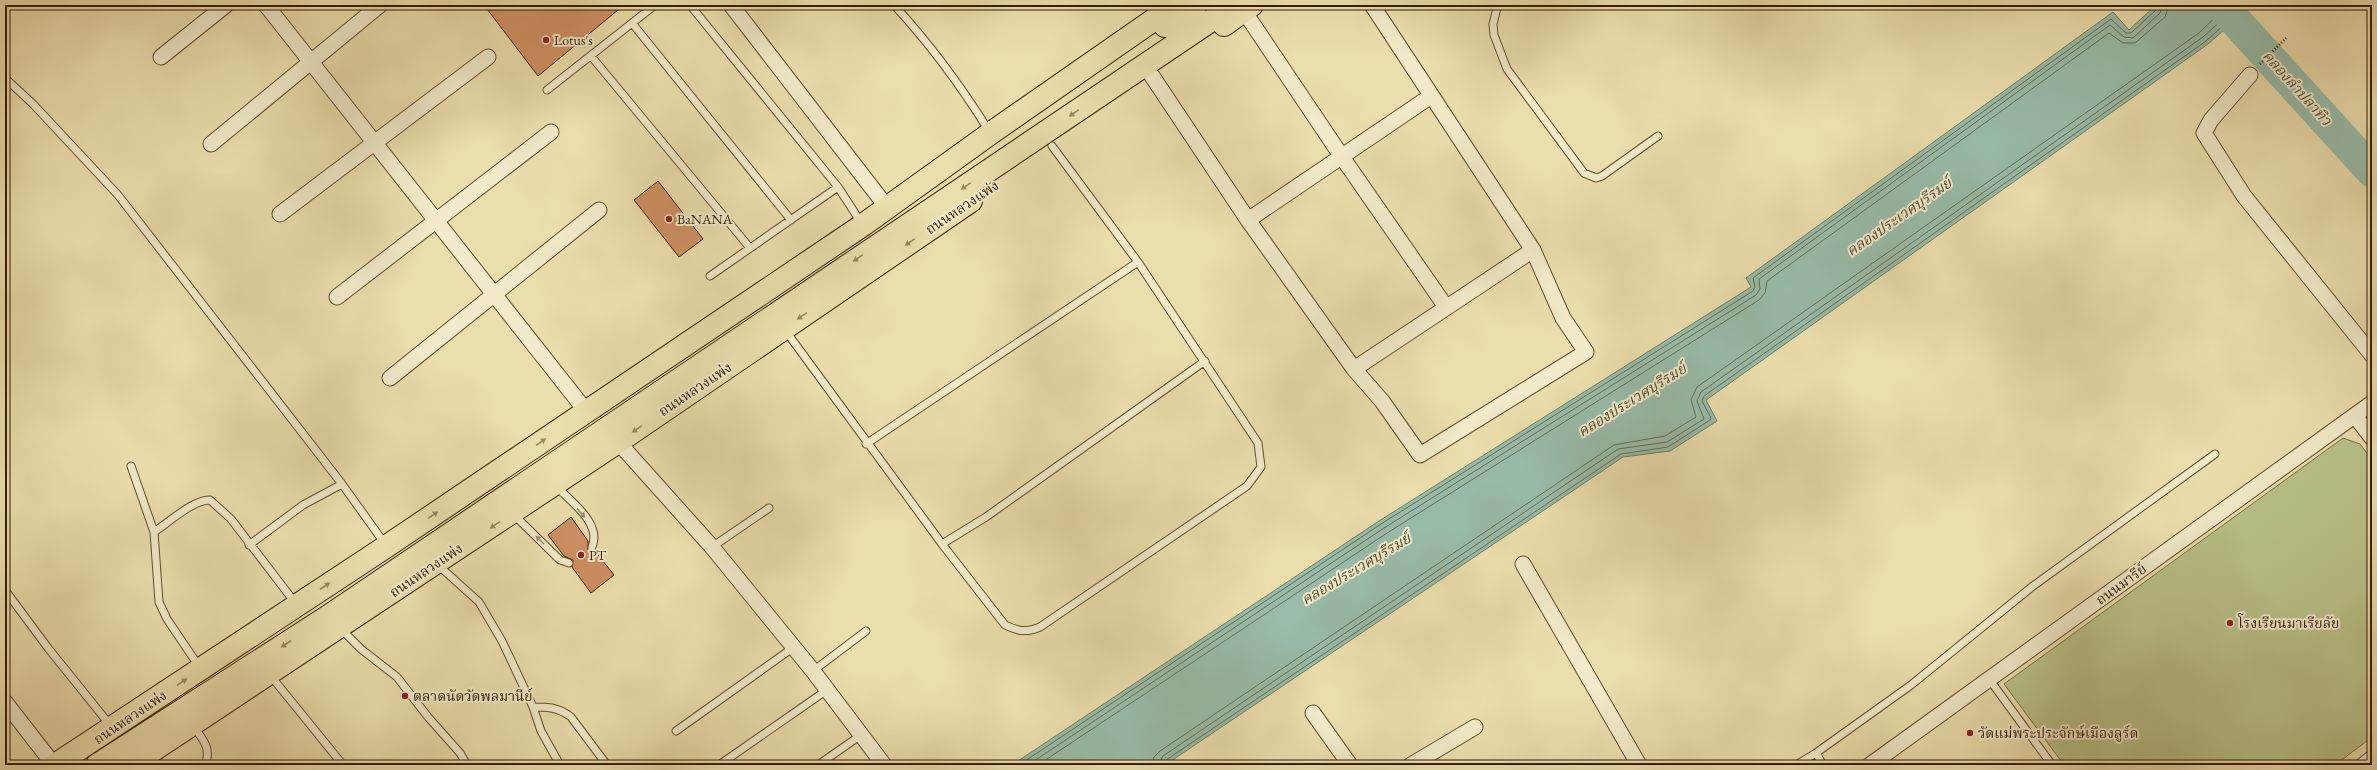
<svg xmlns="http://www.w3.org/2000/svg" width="2377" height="770" font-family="'EB Garamond','Noto Serif Thai',serif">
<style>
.green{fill:#b9c189;stroke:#776f44}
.water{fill:#98bca9;stroke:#707c65}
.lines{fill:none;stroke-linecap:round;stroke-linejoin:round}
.shore{stroke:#666c54;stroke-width:1}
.river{stroke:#98bca9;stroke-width:33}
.building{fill:#cf9065;stroke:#351d00}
.lane-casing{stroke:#624d2b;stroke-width:9}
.street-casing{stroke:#624d2b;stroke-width:17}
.primary-casing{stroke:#351d00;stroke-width:24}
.path{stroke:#351d00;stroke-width:2.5;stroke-dasharray:1 2;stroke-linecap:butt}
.lane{stroke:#f2eaca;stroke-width:7}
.street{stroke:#f2eaca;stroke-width:15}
.primary{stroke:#ebdead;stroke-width:22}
.oneway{fill:#99875f}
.oneway2{fill:#9d8e6f}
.poi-dot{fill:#8f2418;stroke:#f2eaca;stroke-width:1.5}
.labels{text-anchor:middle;stroke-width:4;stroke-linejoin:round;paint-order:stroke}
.poi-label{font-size:14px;fill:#351d00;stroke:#f2eaca;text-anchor:start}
.street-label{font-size:14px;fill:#351d00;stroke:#f2eaca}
.water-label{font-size:15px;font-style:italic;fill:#534d33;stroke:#f2eaca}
</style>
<rect width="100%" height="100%" fill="#ebdead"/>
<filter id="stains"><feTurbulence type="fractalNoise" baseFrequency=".005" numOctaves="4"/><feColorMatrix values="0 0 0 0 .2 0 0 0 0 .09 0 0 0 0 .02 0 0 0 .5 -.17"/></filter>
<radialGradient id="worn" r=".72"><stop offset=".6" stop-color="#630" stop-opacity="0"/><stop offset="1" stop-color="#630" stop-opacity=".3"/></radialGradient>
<path class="green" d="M 2343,438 L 2360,444 L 2372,460 L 2372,737 L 2335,765 L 2064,765 L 2004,684 Z"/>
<path class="water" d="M 2156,5 L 2244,5 L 2240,16 L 2208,44 L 1706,400 L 1717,421 L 1670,451 L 1623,457 L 1165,765 L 1012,765 L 1379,521 L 1751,287 L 1746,278 L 2113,12 L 2129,30 Z"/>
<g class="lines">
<path class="shore" d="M 1019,765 L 1381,524 L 1753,291 L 1755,287 L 1753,278 L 2111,19 L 2126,33 L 2131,33 L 2157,9 L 2158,5
M 1028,765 L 1384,528 L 1756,295 L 1760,289 L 1759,279 L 2110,25 L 2124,37 L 2133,38 L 2160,13 L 2163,5
M 1038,765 L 1387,533 L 1759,300 L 1765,293 L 1767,281 L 2109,33 L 2123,43 L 2135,43 L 2165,17 L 2169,5
M 1152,765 L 1154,757 L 1160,751 L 1614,445 L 1665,436 L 1696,417 L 1691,400 L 1697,387 L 2199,33 L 2228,5
M 1158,765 L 1163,756 L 1618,449 L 1667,442 L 1704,419 L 1697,401 L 1701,392 L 2203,37 L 2232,11 L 2234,5
M 1164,765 L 1166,760 L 1621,454 L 1668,447 L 1710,420 L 1711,418 L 1702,401 L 1704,396 L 2206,41 L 2236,14 L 2239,5"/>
<path class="river" d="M 2221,5 L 2372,171"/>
</g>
<path class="building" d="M 484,5 L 624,5 L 538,76 Z
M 658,181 L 703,239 L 679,257 L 634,200 Z
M 571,517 L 588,541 L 588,550 L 595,551 L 614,575 L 591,593 L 572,567 L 573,560 L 564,556 L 548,535 Z"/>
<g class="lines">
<defs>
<path id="lane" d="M 690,5 L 838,187 L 862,224
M 894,5 C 930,44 961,86 989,131
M 1497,8 L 1493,24 L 1494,35 L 1507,69 L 1584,173 L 1596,178 L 1602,176 L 1658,136
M 632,23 L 791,220
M 591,56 L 750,248
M 5,78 L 33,104 L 118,195 L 342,484 L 385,544
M 547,90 L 655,5
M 710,276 L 838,187
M 785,330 L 942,544 L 986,517 L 1205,361
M 866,444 L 1138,262
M 131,466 L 154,532 L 159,602 L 167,619 L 200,668
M 556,486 C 571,502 602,523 592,547
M 513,514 L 560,560 L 569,563
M 154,532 C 168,523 194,499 210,500 L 231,519 L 296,604
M 942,544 L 1005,625 C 1018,631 1026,633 1040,627 L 1247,486 L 1261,467 L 1258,443 L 1138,262 L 1052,146
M 249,545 L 303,505 L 342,484
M 712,547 L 769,508
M 438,565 L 479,602 L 502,641 L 533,707 L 541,731 L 560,765
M 5,590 L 48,648 L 110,725
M 340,628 L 361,649 L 397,677 L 428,717 L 460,753 L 467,765
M 813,671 L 866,631
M 270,675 L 343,765
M 1989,679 L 2052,765
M 533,707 C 548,707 558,707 571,717 L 607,765
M 193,726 C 203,739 212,749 205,765
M 676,731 L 794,647
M 719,765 L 827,690
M 818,765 L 861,735
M 1796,765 L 1816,753
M 1823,765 L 1816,753 L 1911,685 L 2033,586 L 2215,454
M 2357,765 L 2372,753"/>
<path id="street" d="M 266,5 L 586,411
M 731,5 L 886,206
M 1244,11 L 1342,157 L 1446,307
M 161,57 L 226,5
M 2250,75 L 2211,120 L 2204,133 L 2244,196 L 2372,355
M 1152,76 L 1248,220 L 1354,369 L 1382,401 L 1420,455 L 1586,352 L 1563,318 L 1533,250 L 1372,5
M 211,144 L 380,5
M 280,214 L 488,57
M 1248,220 L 1431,96
M 337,297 L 551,132
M 1354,369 L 1533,250
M 390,378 L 599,210
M 2355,416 L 2372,438
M 618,442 L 712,547 L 813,671 L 884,765
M 1523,564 L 1639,765
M 5,702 L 54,765
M 1313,713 L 1350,765
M 1411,765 L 1475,727
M 1870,765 L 2372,403"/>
<path id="primary" d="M 1224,25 L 1252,5
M 1165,26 L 1196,5
M 55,765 L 387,546 L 863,225 L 991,133 L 1175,5
M 97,765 L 327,617 L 1234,5
M 131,765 L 618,442 L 971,201"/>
</defs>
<use href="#lane" class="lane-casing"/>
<use href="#street" class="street-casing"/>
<use href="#primary" class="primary-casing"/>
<path class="path" d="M 2260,64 L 2286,38"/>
<use href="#lane" class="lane"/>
<use href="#street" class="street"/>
<use href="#primary" class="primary"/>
</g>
<defs><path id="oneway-solid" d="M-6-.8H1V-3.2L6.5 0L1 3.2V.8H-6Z"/></defs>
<g class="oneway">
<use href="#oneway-solid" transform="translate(1074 113) rotate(146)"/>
<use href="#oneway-solid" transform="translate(966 186) rotate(146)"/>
<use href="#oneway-solid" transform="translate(910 242) rotate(146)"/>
<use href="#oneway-solid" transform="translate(858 258) rotate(146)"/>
<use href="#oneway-solid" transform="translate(802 316) rotate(146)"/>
<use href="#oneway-solid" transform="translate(637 429) rotate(146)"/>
<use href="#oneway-solid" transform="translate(541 442) rotate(-34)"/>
<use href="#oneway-solid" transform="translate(433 515) rotate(-34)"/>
<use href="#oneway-solid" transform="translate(495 525) rotate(146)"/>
<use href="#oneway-solid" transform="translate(325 586) rotate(-33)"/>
<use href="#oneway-solid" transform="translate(286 644) rotate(147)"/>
<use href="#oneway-solid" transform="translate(182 682) rotate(-34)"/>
</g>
<g class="oneway2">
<use href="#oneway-solid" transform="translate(581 513) rotate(47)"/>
<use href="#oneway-solid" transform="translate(540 540) rotate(-135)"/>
</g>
<g class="poi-dot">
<circle cx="546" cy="40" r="4"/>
<circle cx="669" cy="219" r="4"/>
<circle cx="581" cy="555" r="4"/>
<circle cx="2230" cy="623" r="4"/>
<circle cx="405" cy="696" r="4"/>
<circle cx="1970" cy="733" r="4"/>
</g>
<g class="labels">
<g class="poi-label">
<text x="554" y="45">Lotus's</text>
<text x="677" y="224">BaNANA</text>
<text x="589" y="560">PT</text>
<text x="2238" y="628">โรงเรียนมาเรียลัย</text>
<text x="413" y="701">ตลาดนัดวัดพลมานีย์</text>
<text x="1978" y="738">วัดแม่พระประจักษ์เมืองลูร์ด</text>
</g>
<g class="street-label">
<text transform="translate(962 207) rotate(-34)" y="5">ถนนหลวงแพ่ง</text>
<text transform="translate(695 389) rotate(-34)" y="5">ถนนหลวงแพ่ง</text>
<text transform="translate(426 570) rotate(-34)" y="5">ถนนหลวงแพ่ง</text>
<text transform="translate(2121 584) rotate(-36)" y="5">ถนนมารีย์</text>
<text transform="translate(130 717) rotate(-34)" y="5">ถนนหลวงแพ่ง</text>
</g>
<g class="water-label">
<text transform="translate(2297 88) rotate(48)" y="5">คลองลำปลาทิว</text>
<text transform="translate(1899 217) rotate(-35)" y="5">คลองประเวศบุรีรมย์</text>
<text transform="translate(1632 400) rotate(-32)" y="5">คลองประเวศบุรีรมย์</text>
<text transform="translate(1356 569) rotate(-31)" y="5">คลองประเวศบุรีรมย์</text>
</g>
</g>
<rect width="2377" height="770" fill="none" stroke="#ebdead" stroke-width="20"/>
<rect x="6" y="6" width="2365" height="758" fill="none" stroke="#351d00" stroke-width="2"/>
<rect x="10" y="10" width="2357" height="750" fill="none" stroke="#351d00"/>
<rect width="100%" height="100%" filter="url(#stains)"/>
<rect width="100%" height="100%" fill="url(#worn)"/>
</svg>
